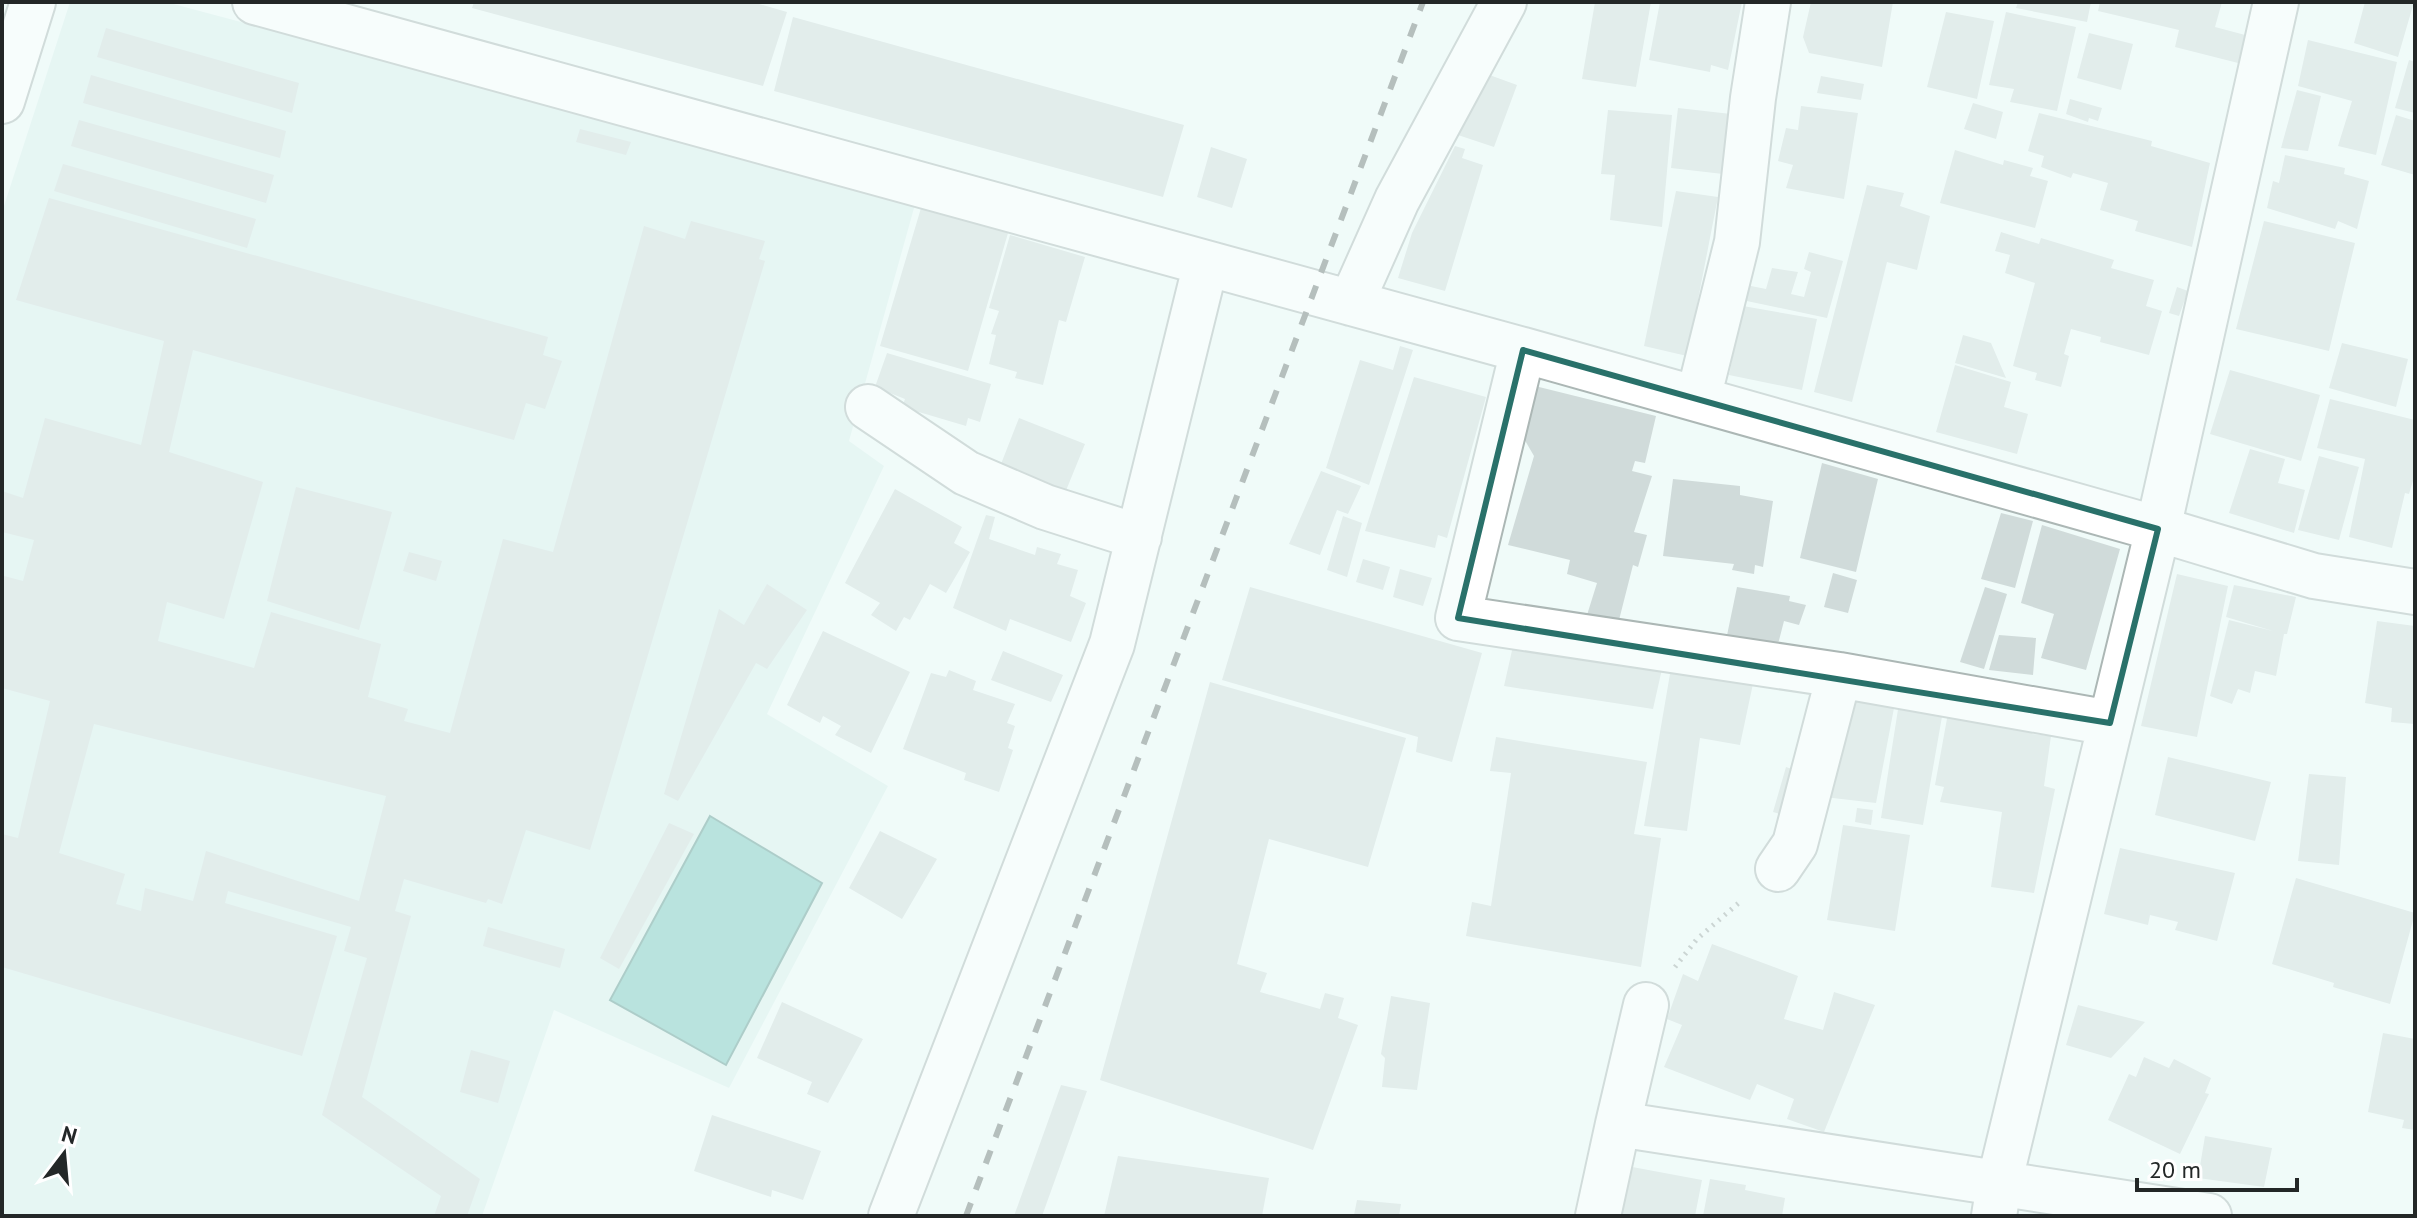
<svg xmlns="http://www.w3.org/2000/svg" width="2417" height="1218" font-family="'PT Sans',sans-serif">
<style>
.built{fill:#daefec}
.water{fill:#75c5bc;stroke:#5c968f;stroke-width:2}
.building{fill:#d0dbda;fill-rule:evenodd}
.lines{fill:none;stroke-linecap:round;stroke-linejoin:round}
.minor-casing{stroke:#acb7b5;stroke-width:48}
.path{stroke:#9ea6a5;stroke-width:5;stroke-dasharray:2 6;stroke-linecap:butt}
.minor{stroke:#fff;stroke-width:44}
.rail{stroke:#6e7574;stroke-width:6;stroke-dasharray:14 14;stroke-linecap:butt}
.marked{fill:none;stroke:#29716a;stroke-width:6;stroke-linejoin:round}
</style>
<rect width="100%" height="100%" fill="#f0fbf9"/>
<path class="built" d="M 70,2 L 166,2 L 916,201 L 849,441 L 884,466 L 767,714 L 888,786 L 729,1088 L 554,1010 L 482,1216 L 2,1216 L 2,212 Z"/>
<path class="water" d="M 710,816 L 822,883 L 726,1065 L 610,1000 Z"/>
<path class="building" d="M 474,2 L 752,2 L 787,12 L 763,86 L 472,8 Z
M 1595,2 L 1651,2 L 1636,87 L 1582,79 Z
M 1660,2 L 1742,2 L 1728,70 L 1711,65 L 1710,72 L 1649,60 Z
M 1811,2 L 1893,2 L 1882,67 L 1809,53 L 1803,37 Z
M 2018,2 L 2091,2 L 2087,22 L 2016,8 Z
M 2100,2 L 2222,2 L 2215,27 L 2249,36 L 2242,64 L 2175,47 L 2179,30 L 2098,11 Z
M 2365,2 L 2414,2 L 2398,57 L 2354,43 Z
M 1946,12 L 1994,21 L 1977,99 L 1927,87 Z
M 2006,12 L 2076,27 L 2057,111 L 2010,102 L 2014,89 L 1989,85 Z
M 793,17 L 1184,125 L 1163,197 L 774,91 Z
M 106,28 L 299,83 L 292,113 L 97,57 Z
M 2089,33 L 2133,44 L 2121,90 L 2077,78 Z
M 2308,40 L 2397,62 L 2376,155 L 2338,146 L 2352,101 L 2298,86 Z
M 2409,60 L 2415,62 L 2415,113 L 2395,108 Z
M 1484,73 L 1517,85 L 1494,147 L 1458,135 Z
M 91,75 L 286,131 L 280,158 L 83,103 Z
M 1821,76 L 1864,84 L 1861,100 L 1817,93 Z
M 2297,90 L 2321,96 L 2308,151 L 2281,148 Z
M 2070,99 L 2102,108 L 2098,121 L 2089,118 L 2088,122 L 2066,114 Z
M 1973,103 L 2003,112 L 1996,139 L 1964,129 Z
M 1801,106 L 1858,113 L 1844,199 L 1786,188 L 1793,165 L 1778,161 L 1786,128 L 1798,130 Z
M 1678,108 L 1731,114 L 1723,174 L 1671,168 Z
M 1608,110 L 1672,115 L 1662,227 L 1610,220 L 1615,175 L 1601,174 Z
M 2039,113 L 2152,141 L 2151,146 L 2210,163 L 2192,247 L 2135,231 L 2138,221 L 2100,210 L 2108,183 L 2073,173 L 2071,178 L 2041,167 L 2044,156 L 2028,151 Z
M 2396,115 L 2415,121 L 2415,175 L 2381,165 Z
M 79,120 L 274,175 L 266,203 L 71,146 Z
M 580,129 L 631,142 L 626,155 L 576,142 Z
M 1455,146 L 1465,149 L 1462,158 L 1483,165 L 1445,291 L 1398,278 L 1412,233 Z
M 1211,147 L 1247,159 L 1232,208 L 1197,197 Z
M 1955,150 L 2003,165 L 2004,160 L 2033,168 L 2030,176 L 2048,181 L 2035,228 L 1940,203 Z
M 2285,155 L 2345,168 L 2344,174 L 2369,181 L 2357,229 L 2338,221 L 2335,229 L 2267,208 L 2273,181 L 2279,183 Z
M 63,164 L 256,219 L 247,248 L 54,191 Z
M 1867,185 L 1904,193 L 1900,206 L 1930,216 L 1917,270 L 1887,262 L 1852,402 L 1814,392 Z
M 1676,191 L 1718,197 L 1687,356 L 1644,346 Z
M 49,198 L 548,337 L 543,355 L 562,361 L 545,409 L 526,403 L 514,440 L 193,350 L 169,452 L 263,482 L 224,619 L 167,602 L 158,641 L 254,668 L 271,612 L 381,644 L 368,697 L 408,709 L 404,721 L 450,733 L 503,539 L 553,552 L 644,226 L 685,239 L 691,221 L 765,241 L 759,259 L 765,261 L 590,850 L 526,830 L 502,904 L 488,899 L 486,903 L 404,879 L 395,911 L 411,916 L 362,1097 L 480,1179 L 467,1216 L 434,1216 L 441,1196 L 322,1115 L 367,958 L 344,951 L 351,927 L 228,891 L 225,903 L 337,936 L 302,1056 L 2,967 L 2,834 L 18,838 L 50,701 L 2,688 L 2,582 L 4,576 L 23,581 L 34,540 L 2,532 L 2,491 L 23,498 L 45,418 L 141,445 L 164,341 L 16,300 ZM 94,724 L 386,796 L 359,901 L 206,851 L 193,901 L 145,888 L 141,911 L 116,904 L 125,874 L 59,853 Z
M 921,208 L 1008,233 L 968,371 L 880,346 Z
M 2264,221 L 2355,243 L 2329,351 L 2236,329 Z
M 2001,232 L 2039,244 L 2041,238 L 2114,260 L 2111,268 L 2154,280 L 2146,306 L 2162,311 L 2149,355 L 2100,342 L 2101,337 L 2071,329 L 2064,354 L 2069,356 L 2061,387 L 2035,380 L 2037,373 L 2013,366 L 2035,283 L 2005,273 L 2010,255 L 1995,251 Z
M 1010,235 L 1085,257 L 1066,322 L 1059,320 L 1043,385 L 1015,378 L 1017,372 L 989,364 L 996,335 L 991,334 L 999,311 L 989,308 Z
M 1809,252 L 1843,261 L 1827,318 L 1742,300 L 1746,285 L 1766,289 L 1772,268 L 1798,272 L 1791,294 L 1804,297 L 1811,272 L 1804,269 Z
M 2177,287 L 2188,291 L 2179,316 L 2169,313 Z
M 1743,306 L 1817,319 L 1802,390 L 1729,375 Z
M 1963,335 L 1991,343 L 2006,378 L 1955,363 Z
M 2342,343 L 2408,359 L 2396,407 L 2329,388 Z
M 1400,346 L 1413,350 L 1369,485 L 1326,468 L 1360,360 L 1393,370 Z
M 887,353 L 991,384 L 980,422 L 968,418 L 966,426 L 902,407 L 905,399 L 875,387 Z
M 1955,365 L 2011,382 L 2004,407 L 2028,414 L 2017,454 L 1936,432 Z
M 2230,370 L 2320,395 L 2301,461 L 2210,434 Z
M 1414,377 L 1486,397 L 1447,538 L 1438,535 L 1435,548 L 1365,531 Z
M 1535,386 L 1656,416 L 1645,463 L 1635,461 L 1632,471 L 1652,476 L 1634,532 L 1647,535 L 1638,567 L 1633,565 L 1618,624 L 1587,615 L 1597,583 L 1567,574 L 1570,560 L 1508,545 L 1534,456 L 1520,432 Z
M 2330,399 L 2415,420 L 2415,474 L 2409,494 L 2405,493 L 2392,548 L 2349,537 L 2365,459 L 2317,448 Z
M 1019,418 L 1085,444 L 1065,493 L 1001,464 Z
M 2250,449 L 2285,459 L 2278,483 L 2305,490 L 2294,533 L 2229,513 Z
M 2319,456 L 2359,467 L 2339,540 L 2298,530 Z
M 1822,463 L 1878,479 L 1856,572 L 1800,558 Z
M 1321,471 L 1361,486 L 1348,514 L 1337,510 L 1320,555 L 1289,544 Z
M 1673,479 L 1740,486 L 1740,495 L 1773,501 L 1763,567 L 1755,565 L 1754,574 L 1732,570 L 1734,564 L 1663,556 Z
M 296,487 L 392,512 L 359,630 L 267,601 Z
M 895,489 L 962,527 L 954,543 L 970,552 L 946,593 L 930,584 L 910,620 L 904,617 L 896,631 L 871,615 L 880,603 L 845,583 Z
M 2001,513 L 2033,521 L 2015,588 L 1981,579 Z
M 986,515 L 995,517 L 989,539 L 1035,555 L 1037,547 L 1061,554 L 1057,564 L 1078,570 L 1070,596 L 1086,603 L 1071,642 L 1010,619 L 1006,631 L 953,608 Z
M 1343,516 L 1362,523 L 1347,577 L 1327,570 Z
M 2042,525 L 2120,549 L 2086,670 L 2041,658 L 2054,614 L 2021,603 Z
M 409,552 L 442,561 L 436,581 L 403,571 Z
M 1363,559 L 1390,567 L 1383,590 L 1356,582 Z
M 1400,569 L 1432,578 L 1423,606 L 1393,597 Z
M 1833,573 L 1857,580 L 1848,613 L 1824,607 Z
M 2177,574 L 2228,586 L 2197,737 L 2141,726 Z
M 767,584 L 807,610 L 767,669 L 756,663 L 678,801 L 664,794 L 719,609 L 744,625 Z
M 2234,585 L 2296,597 L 2287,634 L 2284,634 L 2276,676 L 2255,671 L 2250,693 L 2238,689 L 2232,704 L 2210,696 L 2229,620 L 2273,631 L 2226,617 Z
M 1250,587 L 1482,653 L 1452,762 L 1416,752 L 1418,737 L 1222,680 Z
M 1737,587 L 1790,596 L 1789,601 L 1806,605 L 1799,625 L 1784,621 L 1776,652 L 1725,645 Z
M 1985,587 L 2007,594 L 1984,669 L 1960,662 Z
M 2377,621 L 2415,626 L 2415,724 L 2391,722 L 2392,708 L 2365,703 Z
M 823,631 L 910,672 L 871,753 L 835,735 L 841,726 L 823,716 L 820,723 L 787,705 Z
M 1999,635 L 2036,638 L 2033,675 L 1989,670 Z
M 1513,646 L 1662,669 L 1653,709 L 1504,686 Z
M 1003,651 L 1063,675 L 1051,702 L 991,680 Z
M 1671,668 L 1754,679 L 1740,745 L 1700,738 L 1687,831 L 1644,826 Z
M 949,670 L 976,681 L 973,690 L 1015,704 L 1007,723 L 1015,726 L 1008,748 L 1013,750 L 999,792 L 964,780 L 966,773 L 903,749 L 931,673 L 946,677 Z
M 1210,682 L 1406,738 L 1368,867 L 1269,839 L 1237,964 L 1267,973 L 1260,992 L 1320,1009 L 1325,993 L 1344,998 L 1338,1018 L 1358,1025 L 1313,1150 L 1100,1080 Z
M 1846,696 L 1894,708 L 1876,803 L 1824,797 Z
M 1899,703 L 1943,711 L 1923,825 L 1881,818 Z
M 1948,713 L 2033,725 L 2032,734 L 2051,736 L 2044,786 L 2055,789 L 2034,893 L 1991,887 L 2002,812 L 1940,802 L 1944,787 L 1935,785 Z
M 1496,737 L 1647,762 L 1634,834 L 1661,838 L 1641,967 L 1466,936 L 1472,902 L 1491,906 L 1511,773 L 1490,771 Z
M 2168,757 L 2271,782 L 2255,841 L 2155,815 Z
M 1786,767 L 1804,773 L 1791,817 L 1773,812 Z
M 2309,774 L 2346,777 L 2339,865 L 2298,861 Z
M 1857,808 L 1873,810 L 1871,825 L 1855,822 Z
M 669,823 L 694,834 L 619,969 L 600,958 Z
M 1843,825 L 1910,835 L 1895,931 L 1827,920 Z
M 880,831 L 937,859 L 902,919 L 849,888 Z
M 2120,848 L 2235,873 L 2217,941 L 2175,930 L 2178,922 L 2150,915 L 2148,925 L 2104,914 Z
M 2296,878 L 2415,913 L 2390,1004 L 2333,987 L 2334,983 L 2272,964 Z
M 488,927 L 565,949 L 560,968 L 483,946 Z
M 1712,944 L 1798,976 L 1784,1019 L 1823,1030 L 1834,992 L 1875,1005 L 1824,1132 L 1787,1119 L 1794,1099 L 1757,1084 L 1750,1100 L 1664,1067 L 1682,1025 L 1667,1019 L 1683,974 L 1698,981 Z
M 1391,996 L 1430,1003 L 1417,1090 L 1382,1087 L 1385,1058 L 1381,1054 Z
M 782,1002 L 863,1039 L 828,1103 L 807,1094 L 812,1082 L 757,1058 Z
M 2078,1005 L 2145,1022 L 2111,1058 L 2066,1045 Z
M 2383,1033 L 2415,1039 L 2415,1130 L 2402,1128 L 2404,1120 L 2368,1112 Z
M 471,1050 L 510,1061 L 498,1103 L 460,1092 Z
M 2144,1057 L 2169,1068 L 2174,1059 L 2211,1078 L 2205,1093 L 2209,1094 L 2180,1154 L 2108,1120 L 2129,1074 L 2136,1077 Z
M 1061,1085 L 1087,1091 L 1042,1216 L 1014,1216 Z
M 712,1115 L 821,1151 L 803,1200 L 772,1190 L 771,1197 L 694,1171 Z
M 2205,1136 L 2272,1148 L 2264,1187 L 2198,1178 Z
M 1118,1156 L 1269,1178 L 1262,1216 L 1104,1216 Z
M 1627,1166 L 1702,1180 L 1695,1216 L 1618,1216 Z
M 1710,1179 L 1746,1185 L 1745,1190 L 1785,1198 L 1782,1216 L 1703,1216 Z
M 1357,1200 L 1401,1204 L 1399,1216 L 1354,1215 Z"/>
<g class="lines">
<defs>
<path id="minor" d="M 255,2 L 1523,350 L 2158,529 L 2314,576 L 2415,592
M 2,101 L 33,2
M 1351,303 L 1397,200 L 1504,2
M 1523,350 L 1458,618 L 1839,675 L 2110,723
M 1698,399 L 1737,242 L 1753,98 L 1768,2
M 868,407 L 966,473 L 1045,507 L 1139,537
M 1778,869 L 1795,844 L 1839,675
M 1618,1124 L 1646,1005
M 891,1216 L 1112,644 L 1206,263
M 1598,1216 L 1618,1124 L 2209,1216
M 1994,1216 L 1999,1184 L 2158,529 L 2276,2"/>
</defs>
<use href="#minor" class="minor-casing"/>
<path class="path" d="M 1675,967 L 1697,939 L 1741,901"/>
<use href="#minor" class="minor"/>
<path class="rail" d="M 966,1216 L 1423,2"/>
</g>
<path d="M0 0H2417V1218H0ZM 1523,350 L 2158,529 L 2110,723 L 1458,618 Z" fill="#f0fbf9" fill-opacity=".55" fill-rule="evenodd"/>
<path class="marked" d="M 1523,350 L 2158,529 L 2110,723 L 1458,618 Z"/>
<rect width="2417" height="1218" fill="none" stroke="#232727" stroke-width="8"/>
<g transform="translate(64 1154) rotate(16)" stroke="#ffffff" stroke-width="6" paint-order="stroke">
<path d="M0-6L14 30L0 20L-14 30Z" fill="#232727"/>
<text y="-12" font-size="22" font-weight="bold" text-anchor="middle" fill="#232727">N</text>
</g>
<path d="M2137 1178v12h160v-12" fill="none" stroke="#232727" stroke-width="4"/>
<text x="2149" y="1178" font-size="24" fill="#232727" stroke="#ffffff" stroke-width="6" paint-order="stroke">20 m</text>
</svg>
